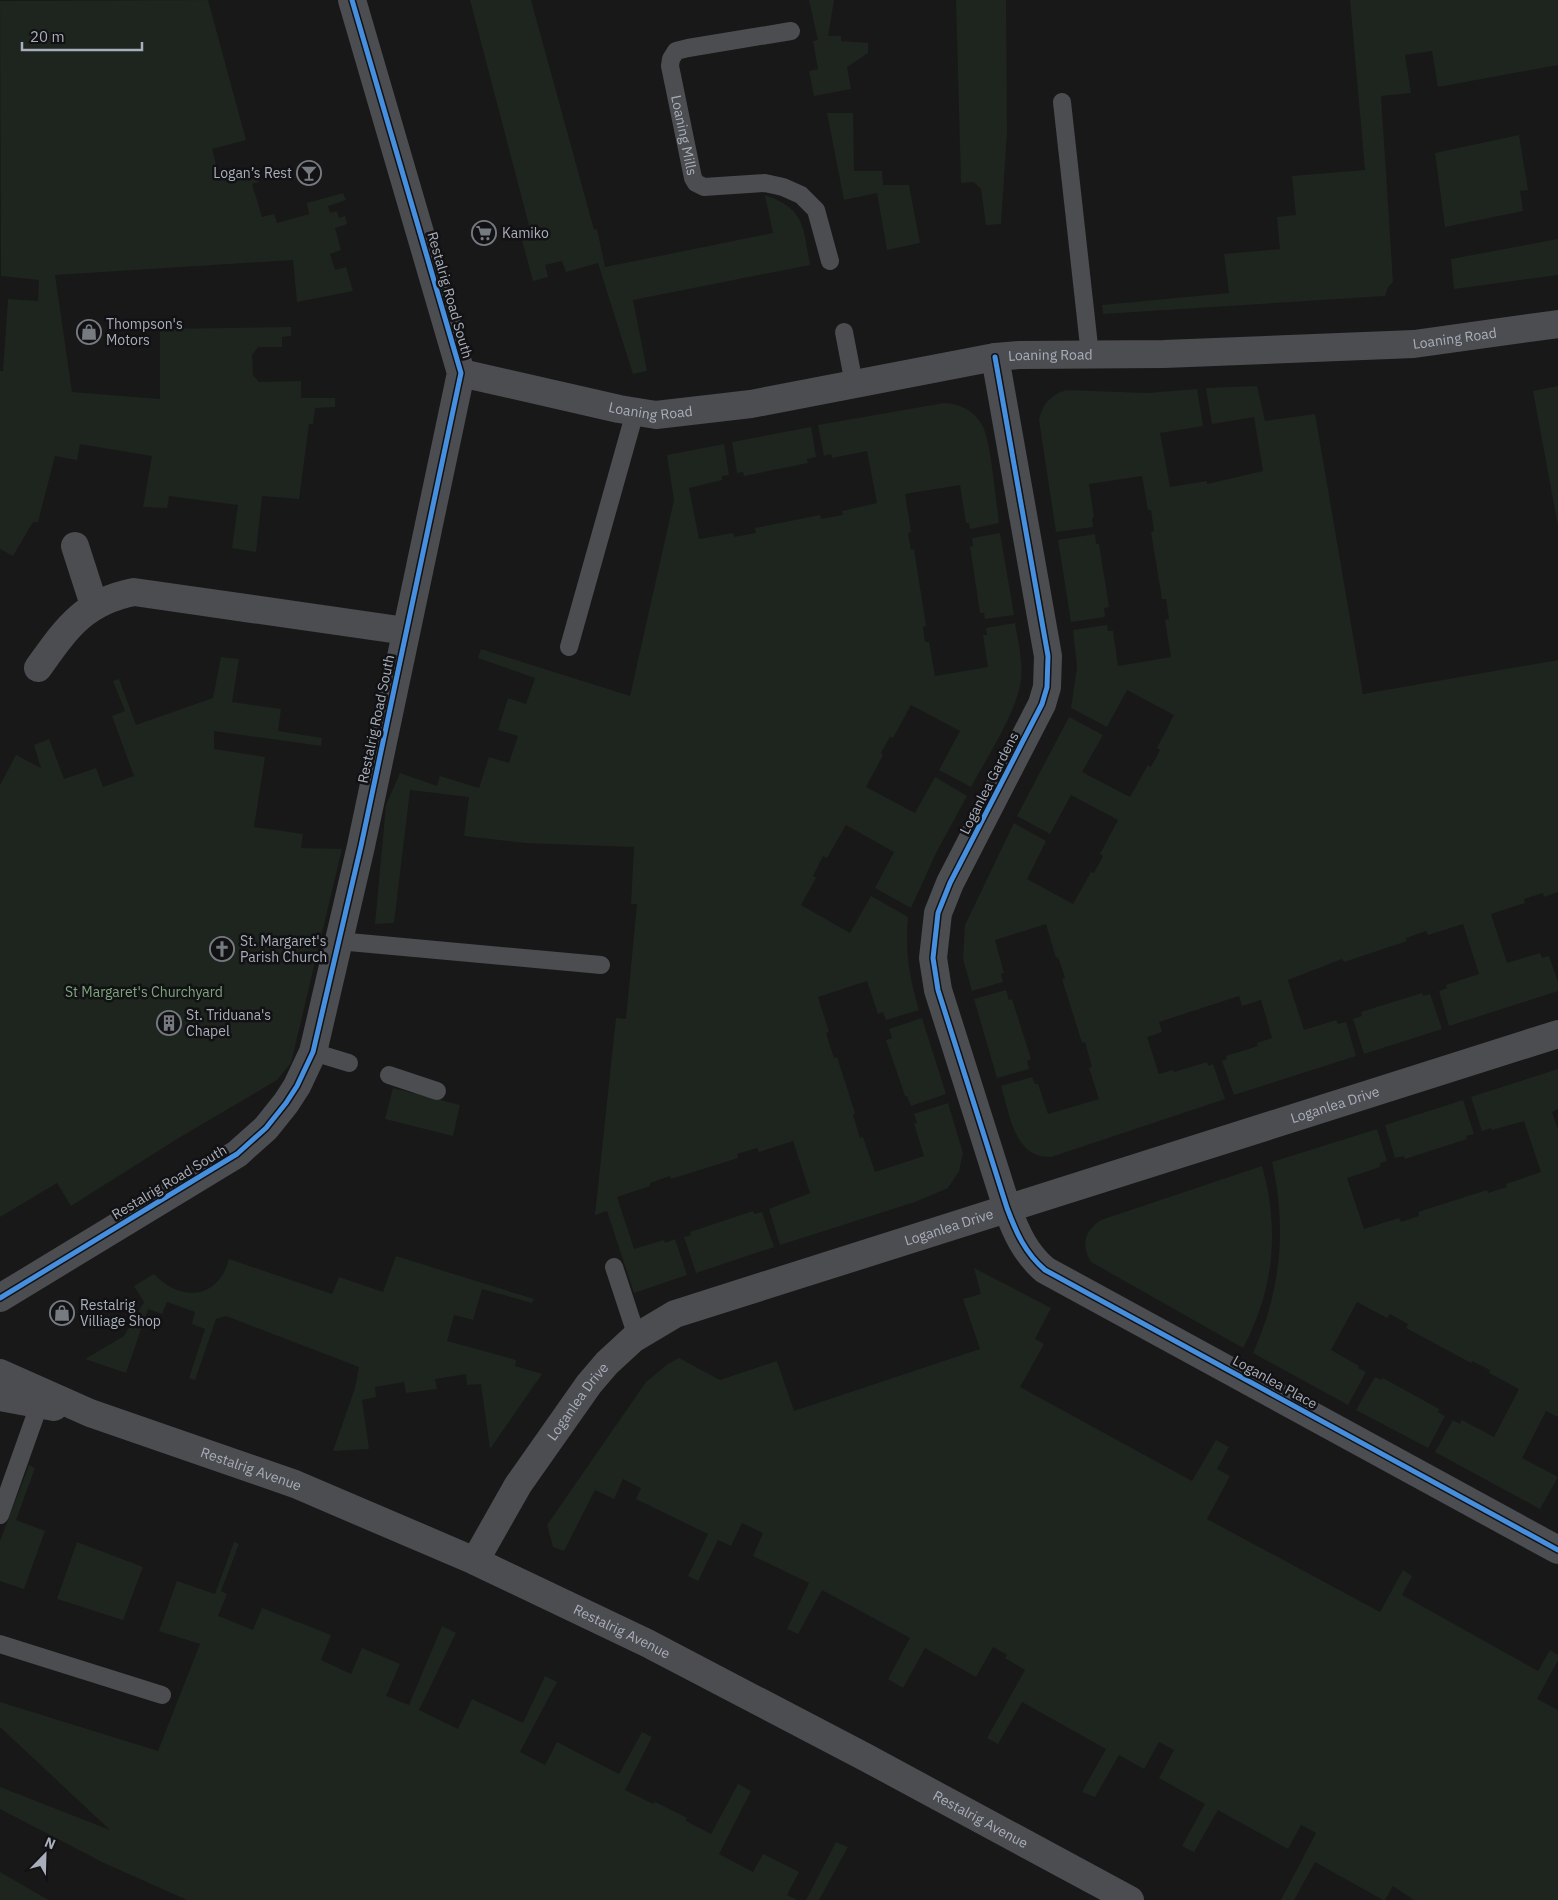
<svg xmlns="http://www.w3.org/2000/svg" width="1558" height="1900" font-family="'IBM Plex Sans',sans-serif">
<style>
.green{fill:#1d251e}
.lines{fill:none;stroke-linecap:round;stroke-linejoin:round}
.service{stroke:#4b4d51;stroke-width:18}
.minor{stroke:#4b4d51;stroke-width:28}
.cycleway-casing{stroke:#121214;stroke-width:8}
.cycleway{stroke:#468fdf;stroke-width:5}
.labels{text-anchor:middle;stroke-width:5;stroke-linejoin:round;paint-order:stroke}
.street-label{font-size:14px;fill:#a8aeba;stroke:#121214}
.poi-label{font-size:14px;fill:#a8aeba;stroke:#121214;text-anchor:start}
.park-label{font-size:14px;fill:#7ea67e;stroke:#121214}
</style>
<rect width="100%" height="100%" fill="#181818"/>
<path class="green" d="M 208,0 L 246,140 L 212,149 L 220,180 L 256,171 L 259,182 L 252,184 L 262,217 L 274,214 L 277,223 L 309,214 L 307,203 L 343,193 L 346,200 L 328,206 L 330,213 L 337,211 L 339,218 L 345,216 L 347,224 L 335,228 L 341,250 L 330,254 L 335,270 L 346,267 L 353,291 L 297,302 L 293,260 L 55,275 L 72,392 L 160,399 L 160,329 L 291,327 L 291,336 L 282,337 L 282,347 L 258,347 L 252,355 L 253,375 L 259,382 L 301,381 L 301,398 L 335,398 L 335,407 L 315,408 L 313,424 L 309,424 L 299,499 L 262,496 L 256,552 L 232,548 L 238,505 L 169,496 L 167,508 L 143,507 L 152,456 L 80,444 L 77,460 L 55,456 L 38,522 L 33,522 L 13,556 L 0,549 L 0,371 L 3,371 L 8,299 L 38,301 L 39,280 L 1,276 L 0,1 Z
M 470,0 L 531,0 L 593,226 L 594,230 L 597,229 L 605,267 L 773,233 L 765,195 C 806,209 803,228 810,265 L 633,300 L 647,371 L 633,374 L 598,263 L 566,272 L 562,261 L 545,265 L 548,277 L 533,281 L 522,240 L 532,237 Z
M 809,0 L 834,0 L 828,36 L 841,36 L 841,41 L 868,43 L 868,53 L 847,67 L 851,89 L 814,96 L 809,71 L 818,69 L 813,41 L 818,40 Z
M 956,0 L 1006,0 L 1007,131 L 1001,224 L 986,225 L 981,189 L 974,182 L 961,183 Z
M 1350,0 L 1558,0 L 1558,65 L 1438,87 L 1432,51 L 1405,55 L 1411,93 L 1381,96 L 1393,282 L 1388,287 L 1385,296 L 1103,314 L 1102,305 L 1229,293 L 1224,254 L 1280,249 L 1277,217 L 1296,215 L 1292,176 L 1365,170 Z
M 827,113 L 853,113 L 854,171 L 882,171 L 883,185 L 909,185 L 920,243 L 887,250 L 877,193 L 844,200 Z
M 1519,135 L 1528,190 L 1520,191 L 1523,211 L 1445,227 L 1435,153 Z
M 1558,239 L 1558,275 L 1454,289 L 1451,259 Z
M 1257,386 L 1265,421 L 1315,414 L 1363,694 L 1558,660 L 1558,892 L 1544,897 L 1543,893 L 1524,899 L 1525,903 L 1491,914 L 1507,963 L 1540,953 L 1542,958 L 1549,956 L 1558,982 L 1558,991 L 1449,1026 L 1439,991 L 1447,988 L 1446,985 L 1479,974 L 1463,924 L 1428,935 L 1426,931 L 1406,938 L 1407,941 L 1344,962 L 1342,959 L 1288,980 L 1304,1030 L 1336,1020 L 1338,1024 L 1346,1022 L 1356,1056 L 1234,1095 L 1222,1061 L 1227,1059 L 1226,1056 L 1258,1046 L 1257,1043 L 1272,1038 L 1261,1000 L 1242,1006 L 1239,996 L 1159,1022 L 1162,1032 L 1147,1037 L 1159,1074 L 1173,1070 L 1174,1072 L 1207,1062 L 1208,1066 L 1213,1064 L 1225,1099 L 1051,1157 C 1014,1158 1010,1115 1001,1086 L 1032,1077 L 1035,1084 L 1038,1084 L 1048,1114 L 1099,1099 L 1089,1068 L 1092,1067 L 1085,1042 L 1082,1043 L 1062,979 L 1065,978 L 1058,957 L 1056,958 L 1046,924 L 995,940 L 1004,973 L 1001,974 L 1003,982 L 972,991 L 963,959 L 965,925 L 1014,823 L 1046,841 L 1027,879 L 1073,904 L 1091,872 L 1094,873 L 1103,856 L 1100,854 L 1118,820 L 1071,795 L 1050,834 L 1017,816 L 1069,717 L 1103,735 L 1082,772 L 1130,797 L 1148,765 L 1151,767 L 1160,750 L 1157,748 L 1174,715 L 1127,690 L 1107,727 L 1071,708 L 1077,667 L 1073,630 L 1107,625 L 1108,631 L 1113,631 L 1118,666 L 1171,657 L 1165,620 L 1169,619 L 1166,599 L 1162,599 L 1151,532 L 1154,531 L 1151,510 L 1148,510 L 1142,476 L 1089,484 L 1094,517 L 1092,518 L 1093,527 L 1056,532 L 1039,420 C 1043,403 1050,396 1066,390 L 1147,393 L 1197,389 L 1203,426 L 1160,433 L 1170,487 L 1207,481 L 1207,484 L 1263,471 L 1254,417 L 1212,424 L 1206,388 Z
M 1558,386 L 1558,526 L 1533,391 Z
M 944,403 C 960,404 974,410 982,425 C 991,440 996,502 999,523 L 970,529 L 969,523 L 966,523 L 960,485 L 905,494 L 911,532 L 908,533 L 911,550 L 914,549 L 926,626 L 923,627 L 925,642 L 929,642 L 935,676 L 988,667 L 983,635 L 987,635 L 986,628 L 1015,623 C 1018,641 1023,661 1021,680 C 1017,712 987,757 971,787 L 939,770 L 960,731 L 911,705 L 893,738 L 890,737 L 881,753 L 883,755 L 866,787 L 915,813 L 935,777 L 967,796 L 936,853 L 911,908 L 875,888 L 894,852 L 846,825 L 827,858 L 823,856 L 813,876 L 816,878 L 801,905 L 850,933 L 871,896 L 908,917 C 905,952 909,977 919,1010 L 886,1020 L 883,1012 L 878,1014 L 867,981 L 818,997 L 829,1032 L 826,1033 L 834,1058 L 837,1057 L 855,1113 L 853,1115 L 860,1138 L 863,1137 L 875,1172 L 924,1156 L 914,1124 L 917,1123 L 914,1114 L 948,1103 L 963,1153 L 959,1171 L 948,1188 L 915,1202 L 780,1245 L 769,1209 L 810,1193 L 793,1141 L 759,1152 L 757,1148 L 737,1154 L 738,1158 L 671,1179 L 670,1176 L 650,1183 L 650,1186 L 617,1197 L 634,1249 L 664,1240 L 665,1243 L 675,1239 L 687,1275 L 634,1293 L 607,1211 L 595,1215 L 616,1018 L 626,1019 L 637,904 L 631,904 L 634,847 L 525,843 L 464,836 L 469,797 L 410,790 L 394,923 L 375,924 L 386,805 L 400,773 L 437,786 L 440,776 L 479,788 L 489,757 L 509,763 L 518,736 L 498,730 L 508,698 L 526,704 L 535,678 L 478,658 L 481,649 L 630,696 L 674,500 L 667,455 L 724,444 L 729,475 L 722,476 L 722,480 L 689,488 L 699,539 L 733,533 L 734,537 L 756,533 L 755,528 L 820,515 L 821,519 L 843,515 L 842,511 L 877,503 L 867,451 L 832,458 L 831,454 L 824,456 L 818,425 Z
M 811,427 L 816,457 L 807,459 L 808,463 L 744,476 L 743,472 L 737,473 L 732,442 Z
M 1000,533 L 1014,615 L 985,619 L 984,613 L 980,613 L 970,547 L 973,546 L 972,538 Z
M 1095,534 L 1096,544 L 1099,544 L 1109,607 L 1104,608 L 1105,617 L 1071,622 L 1058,540 Z
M 221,657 L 239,659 L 232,702 L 281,709 L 278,731 L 322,738 L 321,746 L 214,731 L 214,749 L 265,757 L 254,827 L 303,834 L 301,848 L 342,849 L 291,1063 L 277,1080 L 177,1139 L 71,1206 L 57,1183 L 0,1217 L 0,785 L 16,755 L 41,768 L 34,745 L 49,739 L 64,779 L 96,768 L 103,787 L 134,776 L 112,716 L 125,711 L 113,681 L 119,679 L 136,725 L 213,698 Z
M 1006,990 L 1009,1000 L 1012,999 L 1031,1059 L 1027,1061 L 1029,1069 L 997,1078 L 974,999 Z
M 1422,993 L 1423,996 L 1430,994 L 1442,1029 L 1364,1054 L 1353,1019 L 1362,1016 L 1361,1012 Z
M 922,1018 L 946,1094 L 911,1106 L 907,1096 L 905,1096 L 886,1040 L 892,1038 L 889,1029 Z
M 1558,1069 L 1558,1109 L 1552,1112 L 1558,1130 L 1558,1417 L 1546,1411 L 1522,1458 L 1558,1477 L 1540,1509 L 1435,1452 L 1453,1420 L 1460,1424 L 1462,1420 L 1494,1437 L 1519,1389 L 1489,1373 L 1490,1370 L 1472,1361 L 1471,1363 L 1406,1328 L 1408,1324 L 1390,1314 L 1387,1318 L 1357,1302 L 1331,1350 L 1359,1366 L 1358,1368 L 1366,1372 L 1348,1405 L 1253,1353 C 1281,1291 1287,1228 1272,1162 L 1377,1129 L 1387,1161 L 1380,1163 L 1380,1167 L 1347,1178 L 1364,1229 L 1399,1218 L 1401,1222 L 1419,1216 L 1418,1212 L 1487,1190 L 1488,1193 L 1507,1187 L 1506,1184 L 1541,1172 L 1524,1121 L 1492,1130 L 1491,1128 L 1482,1131 L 1471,1097 Z
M 393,1088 L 460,1105 L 453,1136 L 385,1119 Z
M 1463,1100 L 1474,1134 L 1466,1136 L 1467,1139 L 1405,1159 L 1404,1156 L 1395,1158 L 1385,1125 Z
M 1262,1166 C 1280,1230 1274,1290 1243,1348 L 1091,1262 C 1081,1245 1084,1231 1101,1220 Z
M 753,1211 L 754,1214 L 762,1212 L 774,1247 L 696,1273 L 684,1237 L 691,1235 L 690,1232 Z
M 396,1256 L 534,1299 L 532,1303 L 482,1289 L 473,1320 L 454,1315 L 447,1341 L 516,1360 L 515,1366 L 542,1374 L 490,1449 L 481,1384 L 467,1385 L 466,1374 L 435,1379 L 437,1389 L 406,1393 L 404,1382 L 375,1387 L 376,1397 L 362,1400 L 369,1449 L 333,1451 L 355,1388 L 359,1367 L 226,1316 L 216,1319 L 195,1380 L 189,1378 L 205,1329 L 192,1324 L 195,1312 L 167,1302 L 162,1314 L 148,1309 L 126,1373 L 85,1359 L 124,1336 L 144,1302 L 134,1286 L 154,1274 C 180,1302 218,1300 229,1259 L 332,1294 L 339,1277 L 383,1292 Z
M 974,1268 L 1051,1308 L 1035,1339 L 1044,1344 L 1020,1387 L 1192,1481 L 1216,1440 L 1229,1447 L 1217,1469 L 1230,1476 L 1207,1519 L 1380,1612 L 1403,1570 L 1412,1576 L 1402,1595 L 1538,1671 L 1550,1650 L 1558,1655 L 1558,1660 L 1537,1699 L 1558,1710 L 1558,1900 L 1414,1900 L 1393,1886 L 1385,1900 L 1383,1900 L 1315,1862 L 1294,1900 L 1281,1900 L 1316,1833 L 1301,1825 L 1288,1849 L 1218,1810 L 1194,1852 L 1182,1846 L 1205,1804 L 1159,1778 L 1174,1750 L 1159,1742 L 1144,1769 L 1119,1755 L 1095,1797 L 1082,1792 L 1106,1749 L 1022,1702 L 998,1744 L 987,1738 L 1025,1670 L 1005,1658 L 1007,1655 L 993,1647 L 976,1677 L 925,1648 L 903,1688 L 888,1679 L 910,1638 L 822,1590 L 798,1634 L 787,1629 L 809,1583 L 753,1556 L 763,1533 L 742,1523 L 731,1546 L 718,1540 L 698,1581 L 688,1576 L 708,1534 L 636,1499 L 641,1488 L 623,1479 L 614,1499 L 595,1490 L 564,1551 L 553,1547 L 547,1525 L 646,1382 L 668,1364 L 679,1358 L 720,1380 L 777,1361 L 794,1411 L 980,1349 L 963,1299 L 981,1294 Z
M 1375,1377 L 1381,1380 L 1383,1378 L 1439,1409 L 1438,1412 L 1445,1416 L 1428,1448 L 1356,1410 Z
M 29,1465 L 35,1468 L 16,1520 L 45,1531 L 24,1589 L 0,1581 L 0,1541 Z
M 77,1542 L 143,1567 L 123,1620 L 57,1599 Z
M 234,1542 L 239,1544 L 221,1591 L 227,1594 L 218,1616 L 253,1630 L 262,1608 L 331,1635 L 321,1660 L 351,1674 L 362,1648 L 400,1664 L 386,1696 L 409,1705 L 442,1626 L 456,1633 L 419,1710 L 458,1729 L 472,1699 L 523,1723 L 545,1676 L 557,1682 L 520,1752 L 545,1765 L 557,1742 L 619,1774 L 642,1732 L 652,1737 L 625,1790 L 653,1804 L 655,1802 L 687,1818 L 686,1821 L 711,1834 L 738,1784 L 751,1791 L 719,1854 L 753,1872 L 763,1854 L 799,1872 L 787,1895 L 797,1900 L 187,1900 L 104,1863 L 0,1809 L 0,1787 L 110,1830 L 0,1727 L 0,1702 L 158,1751 L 200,1644 L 159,1631 L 177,1581 L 215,1594 Z
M 836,1842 L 848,1847 L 819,1900 L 806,1900 Z
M 0,1872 L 45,1898 L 49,1900 L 0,1900 Z"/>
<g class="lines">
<g class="service">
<path id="s1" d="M 791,31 L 688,48 L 676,51 L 671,59 L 670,66 L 693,178 L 696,183 L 704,187 L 765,183 L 783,187 L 801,195 L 816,210 L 830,261"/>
<path d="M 1062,102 L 1090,355"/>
<path d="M 844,332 L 854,384"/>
<path d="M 569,647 L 635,412"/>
<path d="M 338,941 L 601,965"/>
<path d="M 313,1052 L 349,1063"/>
<path d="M 389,1075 L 437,1091"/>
<path d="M 614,1267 L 637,1337"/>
<path d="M 0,1515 L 43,1394"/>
<path d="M 0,1644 L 162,1695"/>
</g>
<g class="minor">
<path d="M 995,357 L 1048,656 L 1047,687 L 1042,704 L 950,883 L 938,913 L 933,958 L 938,990 L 1007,1208 C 1016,1232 1025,1253 1045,1270 L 1558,1550"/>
<path id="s2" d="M 461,373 L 619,409 L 656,415 L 751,404 L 995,357 L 1020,355 L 1164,354 L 1414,344 L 1558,324"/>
<path d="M 75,546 L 94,605"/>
<path d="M 38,668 C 66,629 83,602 134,592 L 406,631"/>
<path d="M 0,1298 L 237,1154 L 266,1128 L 286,1103 L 297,1086 L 313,1052 L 361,846 L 461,373 L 352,0"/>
<path id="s3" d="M 0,1373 L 90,1413 L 295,1484 L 475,1561 L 647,1643 L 865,1757 L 1130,1900"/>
<path d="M 0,1397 L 54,1407"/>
<path id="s4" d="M 475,1561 L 518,1485 L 589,1384 L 607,1363 L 633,1339 L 675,1314 L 1558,1034"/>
</g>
<defs>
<path id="cycleway" d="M 995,357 L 1048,656 L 1047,687 L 1042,704 L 950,883 L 938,913 L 933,958 L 938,990 L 1007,1208 C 1016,1232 1025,1253 1045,1270 L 1558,1550
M 0,1298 L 237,1154 L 266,1128 L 286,1103 L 297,1086 L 313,1052 L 361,846 L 461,373 L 352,0"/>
</defs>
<use href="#cycleway" class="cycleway-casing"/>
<use href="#cycleway" class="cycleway"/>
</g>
<defs>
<symbol id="bar-ring" viewBox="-11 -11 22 22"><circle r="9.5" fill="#121214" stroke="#767a81" stroke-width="1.5"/><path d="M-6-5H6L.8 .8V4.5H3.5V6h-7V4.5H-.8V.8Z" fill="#767a81"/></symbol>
<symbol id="supermarket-ring" viewBox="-11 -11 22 22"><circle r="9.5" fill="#121214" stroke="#767a81" stroke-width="1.5"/><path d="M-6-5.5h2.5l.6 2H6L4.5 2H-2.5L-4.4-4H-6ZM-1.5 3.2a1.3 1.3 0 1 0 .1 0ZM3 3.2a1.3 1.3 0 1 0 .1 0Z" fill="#767a81"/></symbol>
<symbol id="shop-ring" viewBox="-11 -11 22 22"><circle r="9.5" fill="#121214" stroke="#767a81" stroke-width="1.5"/><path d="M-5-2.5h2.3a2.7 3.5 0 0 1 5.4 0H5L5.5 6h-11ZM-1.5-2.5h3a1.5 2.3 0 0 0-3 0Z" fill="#767a81"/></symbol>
<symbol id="church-ring" viewBox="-11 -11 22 22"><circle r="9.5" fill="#121214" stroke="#767a81" stroke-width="1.5"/><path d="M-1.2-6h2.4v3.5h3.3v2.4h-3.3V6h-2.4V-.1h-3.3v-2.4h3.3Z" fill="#767a81"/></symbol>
<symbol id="building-ring" viewBox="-11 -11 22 22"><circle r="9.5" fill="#121214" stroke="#767a81" stroke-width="1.5"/><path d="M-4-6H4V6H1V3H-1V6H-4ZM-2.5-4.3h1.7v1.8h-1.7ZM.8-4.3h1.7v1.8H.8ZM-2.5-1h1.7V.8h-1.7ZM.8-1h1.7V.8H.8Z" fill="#767a81"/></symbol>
</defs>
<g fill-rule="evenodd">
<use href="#bar-ring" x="295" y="159" width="28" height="28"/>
<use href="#supermarket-ring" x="470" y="219" width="28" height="28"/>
<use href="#shop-ring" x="75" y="318" width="28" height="28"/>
<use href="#church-ring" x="208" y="935" width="28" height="28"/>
<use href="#building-ring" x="155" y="1009" width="28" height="28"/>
<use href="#shop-ring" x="48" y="1299" width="28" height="28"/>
</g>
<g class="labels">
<g class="street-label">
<text dy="5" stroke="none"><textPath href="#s1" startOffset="204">Loaning Mills</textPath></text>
<text transform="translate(450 295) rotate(74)" y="5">Restalrig Road South</text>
<text dy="5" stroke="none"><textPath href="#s2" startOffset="1004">Loaning Road</textPath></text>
<text dy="5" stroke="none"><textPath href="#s2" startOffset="599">Loaning Road</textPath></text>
<text dy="5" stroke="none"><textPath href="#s2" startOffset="194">Loaning Road</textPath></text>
<text transform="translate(376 719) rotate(-78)" y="5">Restalrig Road South</text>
<text transform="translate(989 783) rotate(-63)" y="5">Loganlea Gardens</text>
<text dy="5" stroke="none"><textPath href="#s4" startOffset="1015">Loganlea Drive</textPath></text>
<text transform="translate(169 1182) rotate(-31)" y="5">Restalrig Road South</text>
<text dy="5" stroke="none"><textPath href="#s4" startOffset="610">Loganlea Drive</textPath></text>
<text transform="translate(1275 1382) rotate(29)" y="5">Loganlea Place</text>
<text dy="5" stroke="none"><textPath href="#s4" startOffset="190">Loganlea Drive</textPath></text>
<text dy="5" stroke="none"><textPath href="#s3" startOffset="269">Restalrig Avenue</textPath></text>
<text dy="5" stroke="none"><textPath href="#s3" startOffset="674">Restalrig Avenue</textPath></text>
<text dy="5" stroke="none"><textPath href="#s3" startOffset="1079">Restalrig Avenue</textPath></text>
</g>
<g class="poi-label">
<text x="292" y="178" text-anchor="end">Logan’s Rest</text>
<text x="502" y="238">Kamiko</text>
<text x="106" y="329">Thompson's<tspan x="106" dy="16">Motors</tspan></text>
<text x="240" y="946">St. Margaret's<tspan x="240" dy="16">Parish Church</tspan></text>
<text x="186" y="1020">St. Triduana's<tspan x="186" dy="16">Chapel</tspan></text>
<text x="80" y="1310">Restalrig<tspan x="80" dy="16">Villiage Shop</tspan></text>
</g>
<g class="park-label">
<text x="144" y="997">St Margaret's Churchyard</text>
</g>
</g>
<g transform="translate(45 1855) rotate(23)" stroke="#121214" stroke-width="4" paint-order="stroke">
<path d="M0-4L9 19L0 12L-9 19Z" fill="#a8aeba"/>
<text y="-8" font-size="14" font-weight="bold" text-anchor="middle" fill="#a8aeba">N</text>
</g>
<path d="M22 42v8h120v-8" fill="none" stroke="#a8aeba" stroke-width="2.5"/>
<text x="30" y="42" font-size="15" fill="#a8aeba" stroke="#121214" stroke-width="4" paint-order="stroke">20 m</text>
</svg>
